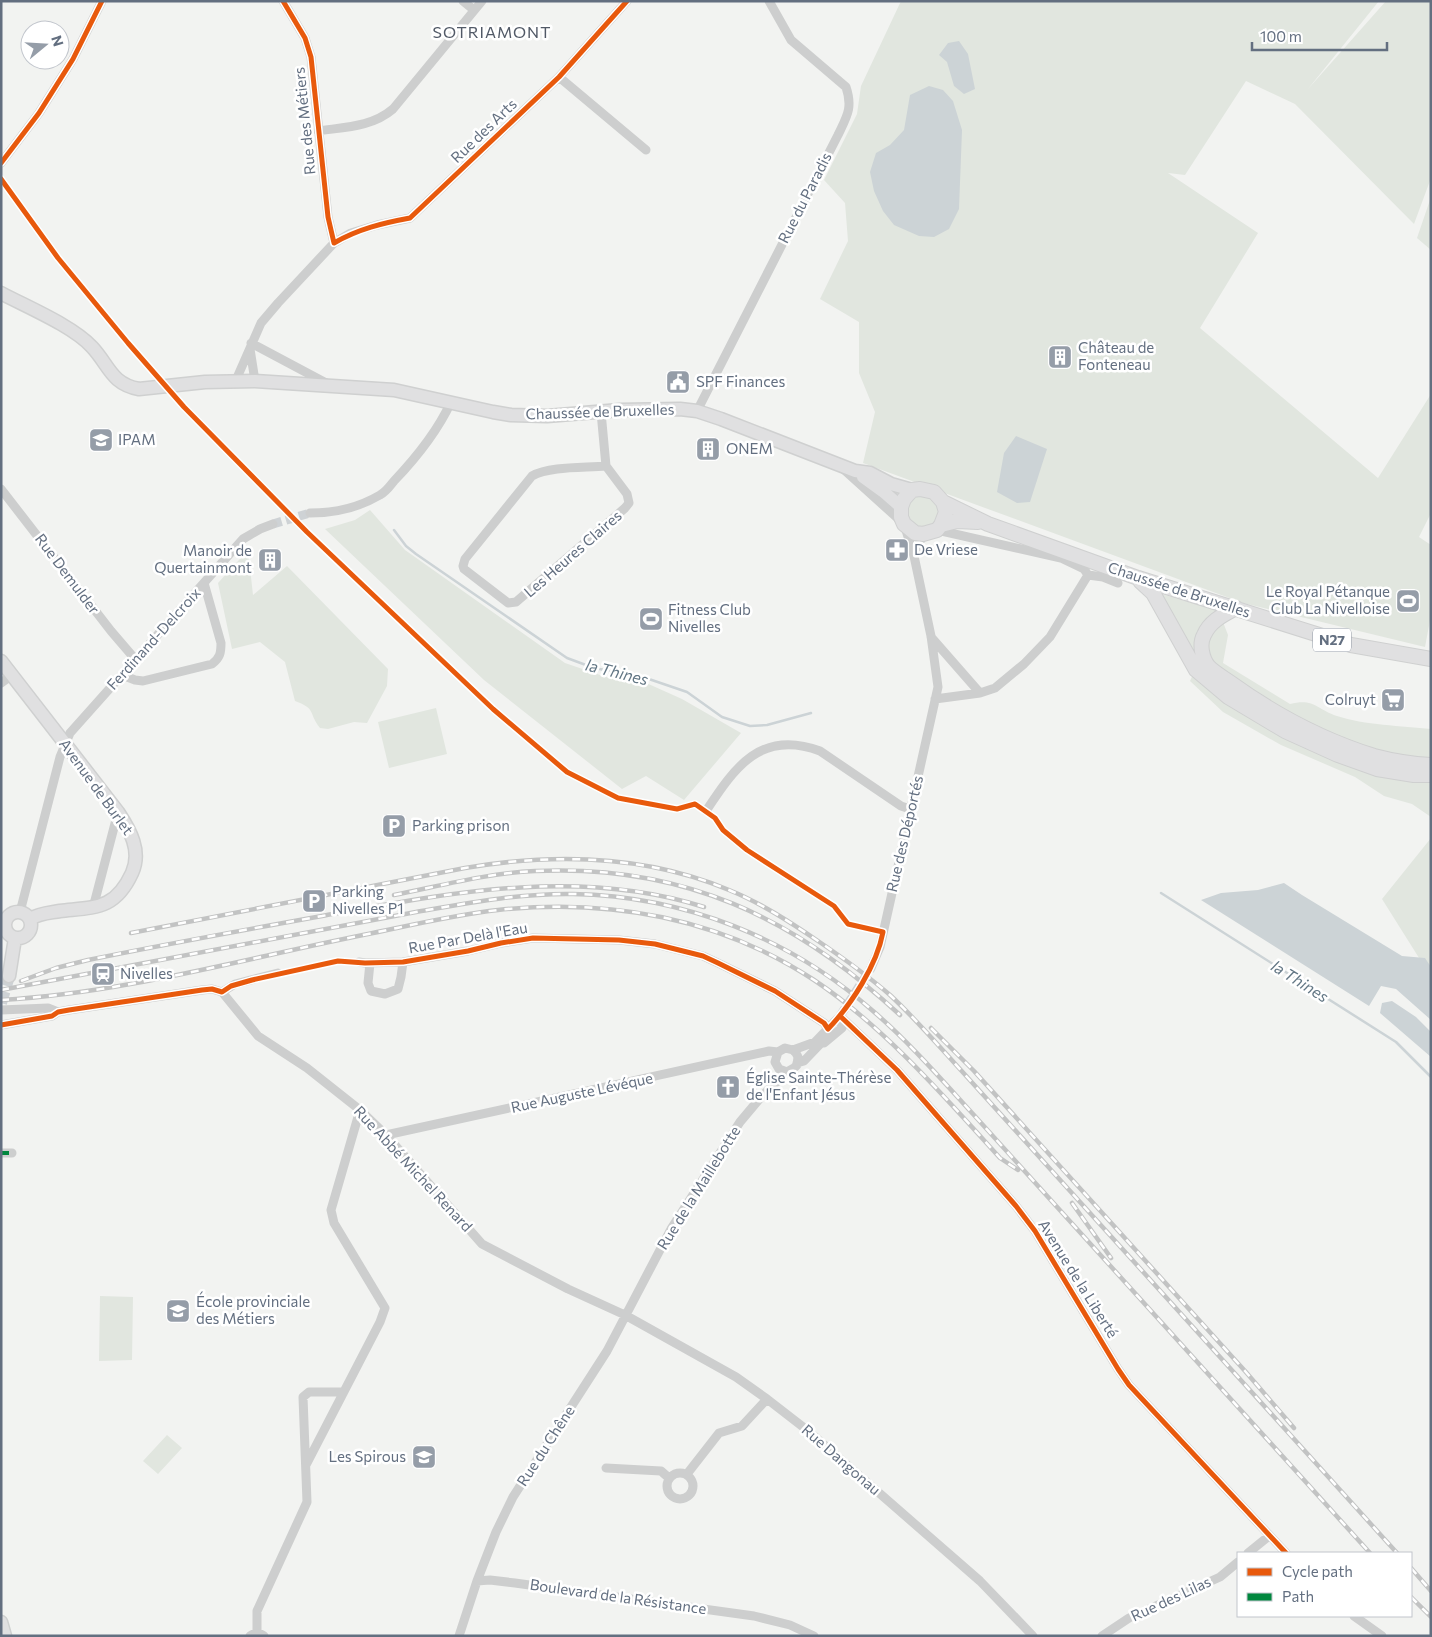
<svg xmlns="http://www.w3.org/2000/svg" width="1432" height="1637" font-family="Commissioner,sans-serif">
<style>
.green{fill:#e1e6df}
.water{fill:#ccd3d6}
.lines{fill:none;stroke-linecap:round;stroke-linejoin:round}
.stream{stroke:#ccd3d6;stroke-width:2.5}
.street-tunnel{stroke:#ced2d5;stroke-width:9;stroke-dasharray:9 4.5;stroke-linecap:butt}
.secondary-tunnel{stroke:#ced2d5;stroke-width:12;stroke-dasharray:12 6;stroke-linecap:butt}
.secondary-casing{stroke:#cfd0d0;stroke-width:15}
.primary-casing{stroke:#cfd0d0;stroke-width:16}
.street{stroke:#cdcece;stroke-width:9}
.secondary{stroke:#e0e0e1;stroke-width:12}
.primary{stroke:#e0e0e1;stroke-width:14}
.rail-casing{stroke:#c2c3c3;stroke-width:4.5}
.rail{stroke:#fff;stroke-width:2.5;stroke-dasharray:8;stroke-linecap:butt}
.quiet{stroke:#00873e;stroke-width:4;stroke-dasharray:8 4;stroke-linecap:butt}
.cycleway-casing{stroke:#fff;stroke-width:8}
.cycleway{stroke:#e8590c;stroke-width:5}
.labels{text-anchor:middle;stroke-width:5;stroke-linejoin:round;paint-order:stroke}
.shield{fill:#fff;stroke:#929aa6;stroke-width:1}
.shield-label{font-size:14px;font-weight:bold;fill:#636f80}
.street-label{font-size:15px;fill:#636f80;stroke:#fff}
.poi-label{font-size:15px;fill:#636f80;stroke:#fff;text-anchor:start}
.neighbourhood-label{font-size:16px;letter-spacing:1px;fill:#515966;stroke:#fff}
.water-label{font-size:16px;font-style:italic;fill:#637785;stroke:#fff}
</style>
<rect width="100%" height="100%" fill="#f2f3f1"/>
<path class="green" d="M 901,1 L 1379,1 L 1308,89 L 1386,1 L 1431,1 L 1431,178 L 1414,224 L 1295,104 L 1246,81 L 1185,175 L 1168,173 L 1258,233 L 1200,328 L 1378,478 L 1431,394 L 1431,513 L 1419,537 L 1431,545 L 1431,615 L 1425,647 L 1243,603 L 863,463 L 875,412 L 859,373 L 859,322 L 820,299 L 848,241 L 845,203 L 824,180 L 857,114 L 861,86 Z
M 1431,197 L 1431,250 L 1417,238 Z
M 916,495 L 932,496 L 941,512 L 933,526 C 909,533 896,510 916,495 Z
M 370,510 L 405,550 L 565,663 L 606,677 L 644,682 L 682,699 L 741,733 L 684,800 L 646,776 L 622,789 L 484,680 L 325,529 L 355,520 Z
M 248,550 L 253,595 L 287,566 L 388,669 L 387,686 L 367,723 L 354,722 L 328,729 L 320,728 C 308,713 317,709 295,701 L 285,662 L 260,642 L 232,649 L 218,583 Z
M 1158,593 L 1219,611 L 1201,627 L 1195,659 Z
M 1223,622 L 1228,635 L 1223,663 L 1290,704 C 1314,698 1316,709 1337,716 C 1364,725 1402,726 1431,729 L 1431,817 L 1412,804 L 1384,796 L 1355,777 L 1281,745 L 1223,712 L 1190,681 L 1211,635 Z
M 436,708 L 447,754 L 389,768 L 378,722 Z
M 1431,838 L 1431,977 L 1382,899 Z
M 100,1296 L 133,1297 L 132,1360 L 99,1361 Z
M 167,1435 L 182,1448 L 158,1474 L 143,1461 Z"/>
<path class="water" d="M 959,41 L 968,54 L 975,89 L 964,94 L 954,86 L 947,62 L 939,55 L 948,43 Z
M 929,86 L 943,90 L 953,101 L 962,130 L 959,209 L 949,229 L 934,237 L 919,236 L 894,225 L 883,211 L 874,191 L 870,172 L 876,153 L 890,145 L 904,130 L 910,95 Z
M 1016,436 L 1047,449 L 1030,502 L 1017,503 L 997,492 L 1004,453 Z
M 1284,883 L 1302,895 L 1402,956 L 1425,958 L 1431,967 L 1431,1020 L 1396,989 L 1381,986 L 1369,1006 L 1201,900 L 1221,893 L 1258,890 Z
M 1392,1001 L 1416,1017 L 1431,1032 L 1431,1057 L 1380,1013 L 1382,1003 Z"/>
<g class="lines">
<path class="stream" d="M 394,530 L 406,546 L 416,554 L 567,658 L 594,668 L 643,677 L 687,692 L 722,717 L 750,726 L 767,725 L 811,713
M 1161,893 L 1396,1042 L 1431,1077"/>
<path class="street-tunnel" d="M 273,524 L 310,513
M 840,1016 L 871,968"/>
<path class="secondary-tunnel" d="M 1,1003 L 9,976"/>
<defs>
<path id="secondary" d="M 1,293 C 27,307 73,326 92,347 C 109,365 111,384 139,389 L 205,382 L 255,381 L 394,390 L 493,412 L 511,415 L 547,416 L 620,410 L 680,409 L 697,411 L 721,419 L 855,471 L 870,473 L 891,484 L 912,490
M 863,477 L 885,493 L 901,507
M 1,661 L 118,812 C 130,830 142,851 132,873 C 115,910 95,907 60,911 C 49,913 40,913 30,919
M5 925a13 13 0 1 1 26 0a13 13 0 1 1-26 0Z
M 9,976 L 15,938
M 1,1622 L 5,1636"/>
<path id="primary" d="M 943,502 L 946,512 L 941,525 L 937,530 L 923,534 L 915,533 L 904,524 L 901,517 L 901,507 L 904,499 L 912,490 L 920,489 L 934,492 L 943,502 L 988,524 L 1138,578 L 1351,645 L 1431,659
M 941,525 L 957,521 L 978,522
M 1140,581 L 1153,593 L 1196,670 L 1228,697 L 1285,731 L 1338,755 L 1377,769 L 1414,775 L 1431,775
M 1236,608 C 1223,615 1210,621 1204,635 C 1199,644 1202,659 1209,667 C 1215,673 1224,678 1231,683 C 1274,714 1323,740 1374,756 C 1393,761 1412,764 1431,765"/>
</defs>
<use href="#secondary" class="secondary-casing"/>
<use href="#primary" class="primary-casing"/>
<path class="street" d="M 283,1 L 305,38 L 311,57 L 328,217 L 334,243
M 463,1 L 474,10
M 559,77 L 646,150
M 318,131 C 345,127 372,127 393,109 L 482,1
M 1,163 L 39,113 L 73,59 L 102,1
M 251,343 L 328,384
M 250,349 L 255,381
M 236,380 L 261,323 L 278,303 L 334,243 L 351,233 L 377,225 L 410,218 L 559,77 L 627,1
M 697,411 L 838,135 C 847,116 853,108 846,87 L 791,40 L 769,1
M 601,412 L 606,466 L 627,494 L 629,503 L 625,508 L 516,602 L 508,603 L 464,569 L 463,566 L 465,559 L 532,476 C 550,466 584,468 606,466
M 842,468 L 904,524 L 914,556 L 931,636 L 938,687 L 880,947 L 871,968
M 1,489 L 111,631 L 135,659
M 310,513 C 335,513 358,508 380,495 C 386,492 390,486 394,481 C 415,459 438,430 451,402
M 937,530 L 1061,558 L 1084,569 L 1088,575
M 914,556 L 923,534
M 1088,575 L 1103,577 L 1118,583
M 931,637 L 980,693
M 122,675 L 135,680 L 143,681 L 212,664 C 220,658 221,653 221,643 L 204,583
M 1,683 L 12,675
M 935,699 L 980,693 L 995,688 L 1024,664 L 1050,637 L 1088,575
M 706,811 C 735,767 761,729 820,751 L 901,806 L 910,809
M 93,908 L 118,812
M 20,912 L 60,757 L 70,733 L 243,539 L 260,529 L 273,524
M 359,962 L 365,963 L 403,962 L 468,951 L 501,943 L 533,938 L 619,940 L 655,944 L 703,956 L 718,963 L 775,991 L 824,1023 L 828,1029
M 370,963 L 368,983 L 371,991 L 385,994 L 398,989 L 401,977 L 403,962
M 222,992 L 235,984 L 278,973
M 1,1010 L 48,1008 L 58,1012
M 840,1016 L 897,1070 L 1016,1206 L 1035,1231 L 1118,1369 L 1129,1385 L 1286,1553
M 1,1025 L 52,1016 L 58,1012 L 69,1010 L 202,990 L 212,989 L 222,992 L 258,1036 L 307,1068 L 360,1110 L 386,1135 L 482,1244 L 568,1289 L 625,1315 L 736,1377 L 767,1399 L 807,1430 L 980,1581 L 1033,1636
M 824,1043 L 842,1028 L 840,1016
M 793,1050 L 815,1042 L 840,1016
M 797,1063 L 804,1061 L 826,1038
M 386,1135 L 769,1051 L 778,1052
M 1,1153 L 12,1153
M 306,1465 L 380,1322 L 385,1308 L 334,1223 L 331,1210 L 360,1110
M 606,1468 L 661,1471 L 669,1478
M667 1486a13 13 0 1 1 26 0a13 13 0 1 1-26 0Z
M 687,1474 L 719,1433 L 742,1426 L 767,1399
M 1248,1553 L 1269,1536
M 477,1581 L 490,1580 L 515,1583 L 754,1616 L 790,1625 L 814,1636
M 1354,1616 L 1382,1636
M 257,1632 L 257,1611 L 307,1502 L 303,1397 L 309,1392 L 343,1392
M 250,1636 L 257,1632 L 264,1636
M 459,1636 L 477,1581 L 496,1532 L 513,1497 L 607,1351 L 671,1229 L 740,1122 L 761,1097 L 787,1072 L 794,1068 L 797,1065 L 798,1057 L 796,1053 L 793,1050 L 785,1048 L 778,1052 L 775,1062 L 779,1069 L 787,1072
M 1102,1636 L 1129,1618 L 1220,1577 L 1238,1562"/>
<use href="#secondary" class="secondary"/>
<use href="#primary" class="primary"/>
<defs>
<path id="rail" d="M 394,895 C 440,886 488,873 535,871 C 682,864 794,917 900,1015
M 131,933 L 465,868 C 553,853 646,855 729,890 C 761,903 790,922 818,941 C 843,958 867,975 890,995 C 917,1020 943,1051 968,1078 L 1397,1553
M 21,981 L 56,968 L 88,960 C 166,944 244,930 322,916 C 449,893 578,867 704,907
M 1,990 L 416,912 C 468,903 520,893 573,894 C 684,896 790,938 873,1011 C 909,1042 941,1079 973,1114 L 1370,1553
M 1,1000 C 124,993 243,959 363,935 C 408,926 453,915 498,910 C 609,898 720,918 814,980 C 883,1026 944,1096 1000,1158 L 1018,1170
M 931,1028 L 974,1071 L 1245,1371 L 1294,1428
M 1072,1203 L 1111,1258
M 1411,1568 L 1431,1591
M 1411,1597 L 1431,1617"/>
</defs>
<use href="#rail" class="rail-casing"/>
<use href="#rail" class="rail"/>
<path class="quiet" d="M 1,1153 L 12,1153"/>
<defs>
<path id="cycleway" d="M 283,1 L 305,38 L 311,57 L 328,217 L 334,243 C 358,229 383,223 410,218 L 559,77 L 627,1
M 1,163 L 39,113 L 73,59 L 102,1
M 1,179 L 58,258 L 128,343 L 184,407 L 307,532 L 493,709 L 567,772 L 618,798 L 677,809 L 695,804 L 715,818 L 723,830 L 747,850 L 834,906 L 848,924 L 883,932 C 877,965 851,1005 828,1029 L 824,1023 L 775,991 L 718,963 L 703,956 L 655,944 L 619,940 L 533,938 L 501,943 L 468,951 L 403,962 L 365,963 L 338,961 L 252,980 L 231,986 L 222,992 L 212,989 L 202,990 L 69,1010 L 58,1012 L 52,1016 L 1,1025
M 840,1016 L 897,1070 L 1016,1206 L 1035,1231 L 1118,1369 L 1129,1385 L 1286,1553"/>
</defs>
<use href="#cycleway" class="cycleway-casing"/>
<use href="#cycleway" class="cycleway"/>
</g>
<defs>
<symbol id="building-square" viewBox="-11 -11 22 22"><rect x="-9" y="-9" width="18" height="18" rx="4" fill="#959da8" stroke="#fff"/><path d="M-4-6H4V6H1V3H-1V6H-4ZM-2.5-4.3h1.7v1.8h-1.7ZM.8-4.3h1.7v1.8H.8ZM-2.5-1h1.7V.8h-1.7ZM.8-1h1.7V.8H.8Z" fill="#fff"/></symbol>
<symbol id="civic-square" viewBox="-11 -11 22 22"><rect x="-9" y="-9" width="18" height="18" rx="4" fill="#959da8" stroke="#fff"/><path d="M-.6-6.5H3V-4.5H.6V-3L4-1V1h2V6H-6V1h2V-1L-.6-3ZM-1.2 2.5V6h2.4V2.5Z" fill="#fff"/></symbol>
<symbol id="school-square" viewBox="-11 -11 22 22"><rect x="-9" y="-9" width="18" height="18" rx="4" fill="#959da8" stroke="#fff"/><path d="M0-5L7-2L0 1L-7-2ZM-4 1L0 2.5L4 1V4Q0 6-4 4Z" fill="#fff"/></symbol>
<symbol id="pharmacy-square" viewBox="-11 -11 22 22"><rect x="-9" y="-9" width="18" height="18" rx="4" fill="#959da8" stroke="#fff"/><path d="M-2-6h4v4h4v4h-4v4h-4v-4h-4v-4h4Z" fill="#fff"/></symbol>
<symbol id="stadium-square" viewBox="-11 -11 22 22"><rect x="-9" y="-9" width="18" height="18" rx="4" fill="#959da8" stroke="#fff"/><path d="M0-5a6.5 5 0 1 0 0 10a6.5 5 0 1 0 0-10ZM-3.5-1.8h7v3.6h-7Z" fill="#fff"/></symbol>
<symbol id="supermarket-square" viewBox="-11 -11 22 22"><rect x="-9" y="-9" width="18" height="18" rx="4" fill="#959da8" stroke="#fff"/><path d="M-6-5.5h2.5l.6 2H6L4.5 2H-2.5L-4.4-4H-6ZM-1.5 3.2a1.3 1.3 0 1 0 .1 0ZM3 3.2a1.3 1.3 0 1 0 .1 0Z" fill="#fff"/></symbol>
<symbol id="parking-square" viewBox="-11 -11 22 22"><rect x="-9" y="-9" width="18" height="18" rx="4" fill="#959da8" stroke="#fff"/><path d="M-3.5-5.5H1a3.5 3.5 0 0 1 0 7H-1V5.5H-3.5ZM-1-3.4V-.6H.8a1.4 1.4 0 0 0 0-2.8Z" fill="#fff"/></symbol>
<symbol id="station-square" viewBox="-11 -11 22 22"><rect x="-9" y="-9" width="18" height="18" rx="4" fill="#959da8" stroke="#fff"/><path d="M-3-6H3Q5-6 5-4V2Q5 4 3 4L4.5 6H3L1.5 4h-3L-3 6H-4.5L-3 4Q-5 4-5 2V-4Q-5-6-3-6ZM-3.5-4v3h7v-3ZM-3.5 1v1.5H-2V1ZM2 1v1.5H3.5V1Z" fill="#fff"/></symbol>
<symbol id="church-square" viewBox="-11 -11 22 22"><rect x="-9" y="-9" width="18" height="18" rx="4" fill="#959da8" stroke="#fff"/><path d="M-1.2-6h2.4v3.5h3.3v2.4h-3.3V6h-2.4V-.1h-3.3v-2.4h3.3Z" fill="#fff"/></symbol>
</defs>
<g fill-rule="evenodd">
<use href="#building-square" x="1046" y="343" width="28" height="28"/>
<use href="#civic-square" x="664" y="368" width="28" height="28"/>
<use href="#school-square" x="87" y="426" width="28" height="28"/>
<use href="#building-square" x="694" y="435" width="28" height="28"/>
<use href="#pharmacy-square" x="883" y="536" width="28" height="28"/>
<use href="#building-square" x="256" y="546" width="28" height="28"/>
<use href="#stadium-square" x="1394" y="587" width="28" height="28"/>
<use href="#stadium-square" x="637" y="605" width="28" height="28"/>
<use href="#supermarket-square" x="1379" y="686" width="28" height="28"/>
<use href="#parking-square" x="380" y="812" width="28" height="28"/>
<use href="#parking-square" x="300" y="887" width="28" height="28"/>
<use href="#station-square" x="89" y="960" width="28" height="28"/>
<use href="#church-square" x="714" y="1073" width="28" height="28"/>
<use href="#school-square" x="164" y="1297" width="28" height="28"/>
<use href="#school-square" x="410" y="1443" width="28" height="28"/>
</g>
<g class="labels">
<rect class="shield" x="1313" y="628.5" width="38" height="23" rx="4"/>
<g class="shield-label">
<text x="1332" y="645">N27</text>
</g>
<g class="street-label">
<text transform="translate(305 121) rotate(-96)" y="5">Rue des Métiers</text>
<text transform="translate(484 131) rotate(-44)" y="5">Rue des Arts</text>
<text transform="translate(805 198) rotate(-63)" y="5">Rue du Paradis</text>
<text transform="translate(600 412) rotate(-2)" y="5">Chaussée de Bruxelles</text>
<text transform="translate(573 554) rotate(-41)" y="5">Les Heures Claires</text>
<text transform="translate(67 574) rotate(53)" y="5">Rue Demulder</text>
<text transform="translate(1179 590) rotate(18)" y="5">Chaussée de Bruxelles</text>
<text transform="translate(154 639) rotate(-48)" y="5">Ferdinand-Delcroix</text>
<text transform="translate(96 787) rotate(54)" y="5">Avenue de Burlet</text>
<text transform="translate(905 834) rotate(-77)" y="5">Rue des Déportés</text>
<text transform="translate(468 938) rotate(-10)" y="5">Rue Par Delà l'Eau</text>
<text transform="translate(582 1093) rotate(-12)" y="5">Rue Auguste Lévéque</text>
<text transform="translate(413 1169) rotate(47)" y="5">Rue Abbé Michel Renard</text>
<text transform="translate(699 1188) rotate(-58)" y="5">Rue de la Maillebotte</text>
<text transform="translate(1078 1279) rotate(58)" y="5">Avenue de la Liberté</text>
<text transform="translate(546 1446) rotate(-57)" y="5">Rue du Chêne</text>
<text transform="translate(841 1460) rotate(41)" y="5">Rue Dangonau</text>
<text transform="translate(618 1597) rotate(8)" y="5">Boulevard de la Résistance</text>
<text transform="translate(1171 1599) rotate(-25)" y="5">Rue des Lilas</text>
</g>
<g class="poi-label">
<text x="1078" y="353">Château de<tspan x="1078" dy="17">Fonteneau</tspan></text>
<text x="696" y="387">SPF Finances</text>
<text x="118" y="445">IPAM</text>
<text x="726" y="454">ONEM</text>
<text x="914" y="555">De Vriese</text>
<text x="252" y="556" text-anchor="end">Manoir de<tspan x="252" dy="17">Quertainmont</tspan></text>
<text x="1390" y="597" text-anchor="end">Le Royal Pétanque<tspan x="1390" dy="17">Club La Nivelloise</tspan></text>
<text x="668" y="615">Fitness Club<tspan x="668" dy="17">Nivelles</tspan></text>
<text x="1376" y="705" text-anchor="end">Colruyt</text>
<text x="412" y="831">Parking prison</text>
<text x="332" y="897">Parking<tspan x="332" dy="17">Nivelles P1</tspan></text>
<text x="120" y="979">Nivelles</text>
<text x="746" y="1083">Église Sainte-Thérèse<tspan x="746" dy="17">de l'Enfant Jésus</tspan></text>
<text x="196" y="1307">École provinciale<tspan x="196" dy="17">des Métiers</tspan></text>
<text x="406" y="1462" text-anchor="end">Les Spirous</text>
</g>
<g class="neighbourhood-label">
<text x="492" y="38">SOTRIAMONT</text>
</g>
<g class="water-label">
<text transform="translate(617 672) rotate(14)" y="6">la Thines</text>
<text transform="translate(1300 981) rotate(32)" y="6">la Thines</text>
</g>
</g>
<rect width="1432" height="1637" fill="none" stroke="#636f80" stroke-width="5"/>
<rect x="1237" y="1552" width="175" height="65" fill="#ffffff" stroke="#c1c5cc"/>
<rect x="1247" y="1568" width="25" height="8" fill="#e8590c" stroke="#c1c5cc"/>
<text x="1282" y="1577" font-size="15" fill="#636f80">Cycle path</text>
<rect x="1247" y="1593" width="25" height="8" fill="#00873e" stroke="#c1c5cc"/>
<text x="1282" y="1602" font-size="15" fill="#636f80">Path</text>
<g transform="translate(45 45) rotate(72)"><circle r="24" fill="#ffffff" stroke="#c1c5cc"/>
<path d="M0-4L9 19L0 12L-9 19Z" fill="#959da8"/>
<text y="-8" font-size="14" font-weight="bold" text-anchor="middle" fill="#636f80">N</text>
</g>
<path d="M1252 42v8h135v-8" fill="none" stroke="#636f80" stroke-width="2.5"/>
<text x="1260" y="42" font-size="15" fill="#636f80" stroke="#ffffff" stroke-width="4" paint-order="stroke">100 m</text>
</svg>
